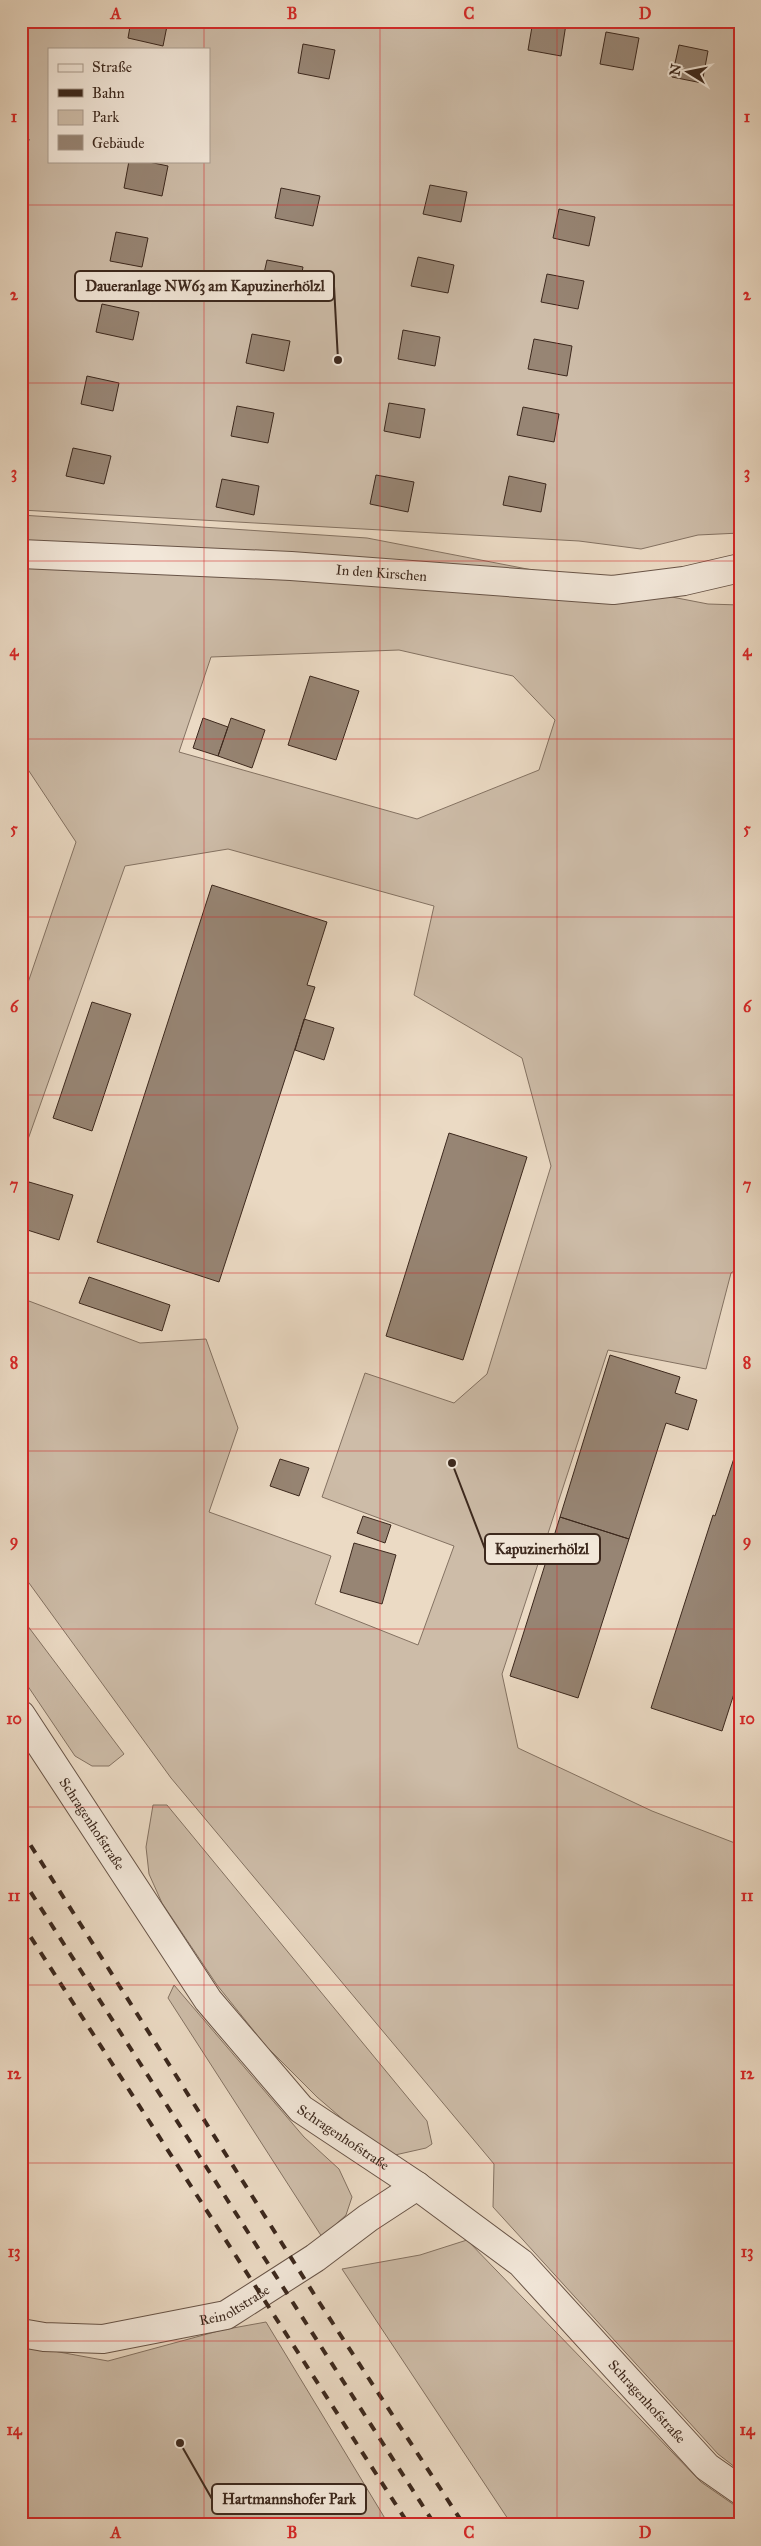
<svg xmlns="http://www.w3.org/2000/svg" width="761" height="2546" font-family="'IM FELL Great Primer',serif">
<style>
.green{fill:#cdbca8;stroke:#847262;fill-rule:evenodd}
.building{fill:#978574;stroke:#3c281d}
.lines{fill:none;stroke-linecap:round;stroke-linejoin:round}
.minor-casing{stroke:#685447;stroke-width:30}
.tertiary-casing{stroke:#685447;stroke-width:30}
.minor{stroke:#f2e7d9;stroke-width:28}
.tertiary{stroke:#f2e7d9;stroke-width:28}
.rail{stroke:#3c281d;stroke-width:4;stroke-dasharray:9 9;stroke-linecap:butt}
.grid{fill:none;stroke:#d62828;stroke-width:1;stroke-opacity:0.55}
.labels{text-anchor:middle;stroke-width:4;stroke-linejoin:round;paint-order:stroke}
.street-label{font-size:14px;fill:#3c281d;stroke:#f2e7d9}
.leader{fill:none;stroke:#3c281d;stroke-width:2}
.callout-dot{fill:#3c281d;stroke:#f2e7d9;stroke-width:2}
.callout{fill:#f2e7d9;stroke:#3c281d;stroke-width:2}
.callout-label{font-size:15px;text-anchor:middle;font-weight:bold;fill:#3c281d}
.neatline{fill:none;stroke:#d62828;stroke-width:2}
.grid-label{font-size:16px;text-anchor:middle;font-weight:bold;fill:#d62828}
</style>
<rect width="100%" height="100%" fill="#ebdac4"/>
<filter id="stains"><feTurbulence type="fractalNoise" baseFrequency=".004" numOctaves="4"/><feColorMatrix values="0 0 0 0 .2 0 0 0 0 .09 0 0 0 0 .02 0 0 0 .5 -.17"/></filter>
<radialGradient id="worn" r=".72"><stop offset=".6" stop-color="#630" stop-opacity="0"/><stop offset="1" stop-color="#630" stop-opacity=".3"/></radialGradient>
<path class="green" d="M 21,21 L 740,21 L 740,533 L 698,535 L 641,549 L 579,541 L 21,510 ZM 49,49 L 209,49 L 209,161 L 49,161 Z
M 21,515 L 367,538 L 708,604 L 740,605 L 740,1267 L 731,1273 L 706,1369 L 608,1350 L 502,1674 L 518,1748 L 652,1811 L 740,1845 L 740,2471 L 718,2454 L 493,2207 L 494,2164 L 171,1778 L 21,1572 L 21,1298 L 140,1343 L 206,1339 L 238,1428 L 209,1512 L 331,1556 L 315,1604 L 418,1645 L 454,1546 L 322,1497 L 365,1373 L 454,1403 L 487,1374 L 551,1166 L 522,1058 L 414,995 L 434,906 L 228,849 L 125,866 L 21,1159 L 21,1003 L 76,842 L 25,765 L 27,683 L 21,677 ZM 399,650 L 513,676 L 555,720 L 539,770 L 417,819 L 179,752 L 211,657 Z
M 21,1617 L 124,1754 L 109,1766 L 92,1766 L 75,1756 L 21,1676 Z
M 153,1805 L 167,1805 L 427,2121 L 432,2144 L 426,2148 L 395,2155 L 353,2128 L 317,2097 L 266,2046 L 217,1985 L 162,1903 L 149,1874 L 146,1847 Z
M 174,1985 L 304,2137 L 339,2169 L 352,2197 L 346,2215 L 322,2237 L 168,1998 Z
M 467,2240 L 701,2482 L 740,2509 L 740,2525 L 512,2525 L 342,2269 L 420,2255 Z
M 266,2322 L 389,2525 L 21,2525 L 21,2345 L 108,2361 L 222,2330 Z"/>
<path class="building" d="M 131,21 L 168,21 L 163,46 L 128,38 Z
M 533,21 L 566,24 L 561,56 L 528,50 Z
M 681,21 L 716,21 L 715,28 Z
M 606,32 L 639,38 L 633,70 L 600,64 Z
M 303,44 L 335,50 L 329,79 L 298,73 Z
M 679,45 L 708,51 L 702,83 L 672,77 Z
M 21,137 L 29,139 L 23,168 L 21,168 Z
M 129,161 L 144,161 L 168,166 L 162,196 L 124,188 Z
M 430,185 L 467,192 L 461,222 L 423,214 Z
M 281,188 L 320,196 L 313,226 L 275,218 Z
M 559,209 L 595,217 L 589,246 L 553,238 Z
M 116,232 L 148,238 L 142,267 L 110,261 Z
M 418,257 L 454,265 L 448,293 L 411,286 Z
M 267,260 L 303,267 L 297,298 L 260,291 Z
M 547,274 L 584,281 L 578,309 L 541,302 Z
M 102,304 L 139,312 L 133,340 L 96,332 Z
M 403,330 L 440,337 L 435,366 L 398,359 Z
M 252,334 L 290,341 L 284,371 L 246,363 Z
M 534,339 L 572,346 L 567,376 L 528,369 Z
M 87,376 L 119,383 L 113,411 L 81,404 Z
M 389,403 L 425,409 L 420,438 L 384,431 Z
M 237,406 L 274,413 L 268,443 L 231,436 Z
M 523,407 L 559,414 L 554,442 L 517,435 Z
M 73,448 L 111,456 L 104,484 L 66,476 Z
M 376,475 L 414,482 L 408,512 L 370,504 Z
M 509,476 L 546,484 L 541,512 L 503,505 Z
M 222,479 L 259,486 L 254,515 L 216,507 Z
M 310,676 L 359,691 L 336,760 L 288,745 Z
M 203,718 L 228,727 L 218,756 L 193,748 Z
M 231,718 L 265,730 L 252,768 L 218,756 Z
M 212,885 L 327,922 L 307,985 L 315,987 L 219,1282 L 97,1242 Z
M 92,1002 L 131,1014 L 92,1131 L 53,1118 Z
M 304,1019 L 334,1028 L 324,1060 L 295,1050 Z
M 449,1133 L 527,1157 L 463,1360 L 386,1336 Z
M 29,1182 L 73,1195 L 59,1240 L 21,1228 L 21,1208 Z
M 89,1277 L 170,1305 L 162,1331 L 79,1303 Z
M 610,1355 L 680,1377 L 675,1393 L 697,1400 L 688,1430 L 666,1423 L 629,1539 L 560,1517 Z
M 740,1440 L 740,1675 L 722,1731 L 651,1708 L 713,1515 L 715,1516 Z
M 280,1459 L 309,1468 L 299,1496 L 270,1486 Z
M 363,1516 L 391,1525 L 385,1543 L 357,1533 Z
M 560,1517 L 629,1539 L 578,1698 L 510,1676 Z
M 354,1543 L 396,1555 L 382,1604 L 340,1592 Z"/>
<g class="lines">
<defs>
<g id="minor">
<path id="s1" d="M 21,554 L 291,566 L 613,590 L 684,581 L 740,568"/>
<path id="s2" d="M 21,2333 L 44,2337 L 103,2339 L 226,2315 L 315,2258 L 368,2218 L 417,2186"/>
</g>
<g id="tertiary">
<path id="s3" d="M 21,1715 L 208,2000 L 301,2109 L 417,2186 L 521,2263 L 707,2467 L 740,2490"/>
</g>
</defs>
<use href="#minor" class="minor-casing"/>
<use href="#tertiary" class="tertiary-casing"/>
<use href="#minor" class="minor"/>
<use href="#tertiary" class="tertiary"/>
<path class="rail" d="M 21,1830 L 319,2302 L 464,2525
M 21,1877 L 435,2525
M 21,1922 L 409,2525"/>
</g>
<path class="grid" d="M 204,21 L 204,49M 380,21 L 380,2525M 557,21 L 557,2525M 204,161 L 204,2525M 21,205 L 740,205M 21,383 L 740,383M 21,561 L 740,561M 21,739 L 740,739M 21,917 L 740,917M 21,1095 L 740,1095M 21,1273 L 740,1273M 21,1451 L 740,1451M 21,1629 L 740,1629M 21,1807 L 740,1807M 21,1985 L 740,1985M 21,2163 L 740,2163M 21,2341 L 740,2341"/>
<g class="labels">
<g class="street-label">
<text dy="5" stroke="none"><textPath href="#s1" startOffset="361">In den Kirschen</textPath></text>
<text dy="5" stroke="none"><textPath href="#s3" startOffset="130">Schragenhofstraße</textPath></text>
<text dy="5" stroke="none"><textPath href="#s3" startOffset="535">Schragenhofstraße</textPath></text>
<text dy="5" stroke="none"><textPath href="#s2" startOffset="219">Reinoltstraße</textPath></text>
<text dy="5" stroke="none"><textPath href="#s3" startOffset="940">Schragenhofstraße</textPath></text>
</g>
</g>
<path class="leader" d="M338 360L334 286M452 1463L485 1549M180 2443L212 2499"/>
<g class="callout-dot">
<circle cx="338" cy="360" r="5"/>
<circle cx="452" cy="1463" r="5"/>
<circle cx="180" cy="2443" r="5"/>
</g>
<g class="callout">
<rect x="75" y="271" width="259" height="30" rx="5"/>
<rect x="485" y="1534" width="115" height="30" rx="5"/>
<rect x="212" y="2484" width="154" height="30" rx="5"/>
</g>
<g class="callout-label">
<text x="205" y="291">Daueranlage NW63 am Kapuzinerhölzl</text>
<text x="542" y="1554">Kapuzinerhölzl</text>
<text x="289" y="2504">Hartmannshofer Park</text>
</g>
<rect width="761" height="2546" fill="none" stroke="#ebdac4" stroke-width="55"/>
<rect x="48" y="48" width="162" height="115" fill="#f2e7d9" stroke="#a99b8e"/>
<rect x="58" y="64" width="25" height="8" fill="#f2e7d9" stroke="#a99b8e"/>
<text x="92" y="72" font-size="15" fill="#3c281d">Straße</text>
<rect x="58" y="89" width="25" height="8" fill="#3c281d" stroke="#a99b8e"/>
<text x="92" y="98" font-size="15" fill="#3c281d">Bahn</text>
<rect x="58" y="110" width="25" height="15" fill="#cdbca8" stroke="#a99b8e"/>
<text x="92" y="122" font-size="15" fill="#3c281d">Park</text>
<rect x="58" y="135" width="25" height="15" fill="#978574" stroke="#a99b8e"/>
<text x="92" y="148" font-size="15" fill="#3c281d">Gebäude</text>
<g transform="translate(688 72) rotate(280)" stroke="#f2e7d9" stroke-width="4" paint-order="stroke">
<path d="M0-4L9 19L0 12L-9 19Z" fill="#3c281d"/>
<text y="-8" font-size="14" font-weight="bold" text-anchor="middle" fill="#3c281d">N</text>
</g>
<rect x="28" y="28" width="706" height="2490" class="neatline"/>
<g class="grid-label">
<text x="116" y="19">A</text>
<text x="292" y="19">B</text>
<text x="469" y="19">C</text>
<text x="645" y="19">D</text>
<text x="14" y="122">1</text>
<text x="747" y="122">1</text>
<text x="14" y="300">2</text>
<text x="747" y="300">2</text>
<text x="14" y="478">3</text>
<text x="747" y="478">3</text>
<text x="14" y="656">4</text>
<text x="747" y="656">4</text>
<text x="14" y="834">5</text>
<text x="747" y="834">5</text>
<text x="14" y="1012">6</text>
<text x="747" y="1012">6</text>
<text x="14" y="1190">7</text>
<text x="747" y="1190">7</text>
<text x="14" y="1368">8</text>
<text x="747" y="1368">8</text>
<text x="14" y="1546">9</text>
<text x="747" y="1546">9</text>
<text x="14" y="1724">10</text>
<text x="747" y="1724">10</text>
<text x="14" y="1901">11</text>
<text x="747" y="1901">11</text>
<text x="14" y="2079">12</text>
<text x="747" y="2079">12</text>
<text x="14" y="2257">13</text>
<text x="747" y="2257">13</text>
<text x="14" y="2435">14</text>
<text x="747" y="2435">14</text>
<text x="116" y="2538">A</text>
<text x="292" y="2538">B</text>
<text x="469" y="2538">C</text>
<text x="645" y="2538">D</text>
</g>
<rect width="100%" height="100%" filter="url(#stains)"/>
<rect width="100%" height="100%" fill="url(#worn)"/>
</svg>
